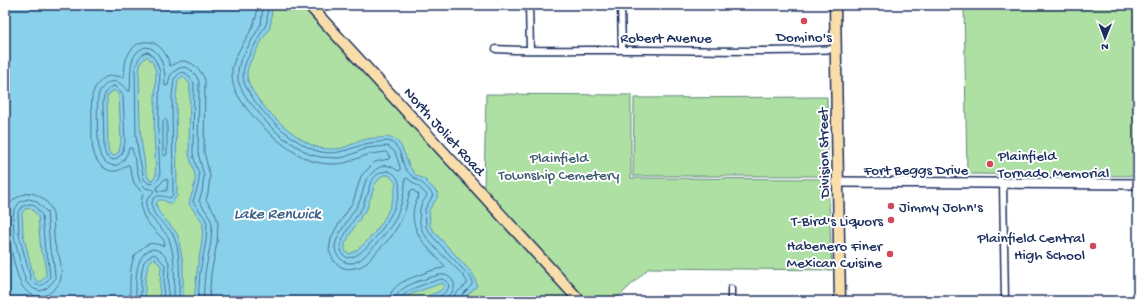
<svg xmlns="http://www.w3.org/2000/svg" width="1143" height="306" font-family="'Gochi Hand',sans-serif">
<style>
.green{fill:#ade0a2;stroke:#648880}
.water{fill:#89d1ea;stroke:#5d90b2;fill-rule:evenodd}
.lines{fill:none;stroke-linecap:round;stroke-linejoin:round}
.shore{stroke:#477096;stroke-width:1}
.street-casing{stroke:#1b2f5e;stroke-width:9}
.secondary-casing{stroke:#1b2f5e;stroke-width:12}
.primary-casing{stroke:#1b2f5e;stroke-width:13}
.street{stroke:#fff;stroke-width:6}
.secondary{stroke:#fff;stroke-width:9}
.primary{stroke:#f9deab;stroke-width:10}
.poi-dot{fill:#d1495b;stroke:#fff;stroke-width:1.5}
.labels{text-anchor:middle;stroke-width:4;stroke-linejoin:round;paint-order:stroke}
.poi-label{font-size:15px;fill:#1b2f5e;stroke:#fff;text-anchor:end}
.street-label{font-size:15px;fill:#1b2f5e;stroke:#fff}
.park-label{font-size:15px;fill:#405b6f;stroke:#fff}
.water-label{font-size:16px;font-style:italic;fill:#3c6088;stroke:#fff}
</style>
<rect width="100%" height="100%" fill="#fff"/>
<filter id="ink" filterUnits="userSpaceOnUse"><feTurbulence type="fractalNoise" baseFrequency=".025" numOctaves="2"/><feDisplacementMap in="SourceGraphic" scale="8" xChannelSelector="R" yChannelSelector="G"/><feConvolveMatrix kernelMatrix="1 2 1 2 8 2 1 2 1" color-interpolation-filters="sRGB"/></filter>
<g filter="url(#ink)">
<path class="green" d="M 5,5 L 303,5 L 574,301 L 5,301 Z
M 964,5 L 1138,5 L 1138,176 L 967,174 Z
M 486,94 L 631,95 L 631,178 L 828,179 L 832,270 L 649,268 L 614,301 L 586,301 L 484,188 Z
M 827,97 L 828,176 L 633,176 L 634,98 Z"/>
<path class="water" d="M 5,5 L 271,5 C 272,12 272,23 269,29 C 264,37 259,45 255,53 C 252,59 248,65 247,72 C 245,96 293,138 314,146 C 321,149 328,149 335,149 C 345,149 355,142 364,140 C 369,138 374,138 379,138 C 383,138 388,136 391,138 C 409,143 402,172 424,179 L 438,193 L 437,198 L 429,210 L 430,226 L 437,235 L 472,273 L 475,278 L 477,286 L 464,298 L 460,301 L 417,301 L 440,291 L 445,286 L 442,283 L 411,294 L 403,301 L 194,301 L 197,272 L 202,240 L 203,223 L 201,220 L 189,204 C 191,194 196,185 195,175 C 194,167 190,161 189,153 L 190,84 L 183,76 L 178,80 L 176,96 L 177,196 L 171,204 L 163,200 L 159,200 L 156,203 L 158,211 L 176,232 L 178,236 L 183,263 L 183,301 L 159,301 L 161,266 L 154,258 L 148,264 L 145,281 L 145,301 L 5,301 ZM 147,56 L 153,63 L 156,72 L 154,132 L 156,176 L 151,181 C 145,175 145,165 144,158 C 138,129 140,100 139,71 L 141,62 ZM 114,90 L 119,95 L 121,142 L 119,152 L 114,156 L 109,153 L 108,147 L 107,101 L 107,96 ZM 383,175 L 389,175 L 396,183 C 392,209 383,225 364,244 C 359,248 356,252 349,254 L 345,251 L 345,244 L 354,227 L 360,219 L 361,216 L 367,209 L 369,201 L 371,197 L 375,184 ZM 31,208 L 38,216 L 41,252 L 45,259 L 46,276 L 40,282 C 36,282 34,277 33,274 L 23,234 L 22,213 L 25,209 Z"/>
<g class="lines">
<path class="shore" d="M 257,5 C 257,10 257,16 255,20 C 250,37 235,51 232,69 C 232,74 232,80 233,84 C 240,111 293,160 320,163 C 329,164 339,165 348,162 C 354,160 361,157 367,155 C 373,153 380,153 386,152 L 390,156 L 389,159 L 379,161 L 375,162 L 361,176 L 353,202 L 335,230 L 331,239 L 329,251 L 334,261 L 341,267 L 348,269 L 360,267 L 365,264 L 391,237 L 398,226 L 405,211 L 410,191 L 413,190 L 419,195 C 418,199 415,202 414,207 C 409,232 428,248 444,265 L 445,267 L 443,268 C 435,269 427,272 419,275 C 406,280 390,285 389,301
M 263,5 L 261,24 L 240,61 L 238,71 L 238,81 L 243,92 L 248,100 L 269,125 L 282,137 L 301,149 L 309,154 L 320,157 L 338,158 L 345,157 L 367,148 L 388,146 L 395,152 L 400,167 L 400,170 L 398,171 C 388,163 381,164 372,173 C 370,175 367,178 366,180 C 363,188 362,199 357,206 C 351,216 337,234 335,246 C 335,252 337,256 341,259 C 346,264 352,264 358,261 C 366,257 388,231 393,223 C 399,212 406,193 405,179 L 407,178 L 419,187 L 427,195 C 425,200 421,203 420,209 C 419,215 419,224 422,230 C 432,250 455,263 467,281 L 467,284 L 455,294 L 454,301
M 268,5 L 267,21 L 265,27 C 261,31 259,38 256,43 C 250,54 240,68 244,82 C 245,87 249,91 251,95 C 261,114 299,148 321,152 C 339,155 348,149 365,144 C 372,142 381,142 389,141 C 402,147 400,157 405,168 C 409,175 416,179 422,183 C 426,186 430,191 433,195 L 425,209 L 426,227 L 433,237 L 472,279 L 472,285 L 460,297 L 459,301
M 147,52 L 150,53 L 156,61 L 160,72 L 158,132 L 160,176 C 159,180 155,183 151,184 L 148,183 L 144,179 L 138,151 L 136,136 L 135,70 C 137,62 139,54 147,52 Z
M 114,86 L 117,88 L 123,95 L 125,142 L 122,154 L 116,159 L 113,160 L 106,156 L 104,148 L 103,101 C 104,94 107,88 114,86 Z
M 165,119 L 167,121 L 167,154 L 165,156 L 163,155 L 163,121 Z
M 388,171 C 425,181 363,266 346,257 C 330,248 356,218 362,208 C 364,205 364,202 365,199 C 366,197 367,196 368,194 C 369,190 369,185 371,182 C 375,175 381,171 388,171 Z
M 165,179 L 168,180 L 167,190 L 166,191 L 157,191 L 157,188 Z
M 29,193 C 40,193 51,204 53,214 C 54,223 53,241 56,248 C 56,250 58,252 58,254 C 61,260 62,271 61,278 C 60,284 55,289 51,292 C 41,300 28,296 22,286 C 15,275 4,220 8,208 C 11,199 20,195 29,193 Z
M 29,199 L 36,201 L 47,212 L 50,249 L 53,258 L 55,275 L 55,279 L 47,288 L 41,291 L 34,289 L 26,282 L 21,266 L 14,235 L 13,217 L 14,210 L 20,202 Z
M 31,204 L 34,205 L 42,215 L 45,251 L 48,258 L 50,277 C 44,286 39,289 31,280 L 19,235 L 18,212 L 23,206 Z
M 130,301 C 130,288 129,269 134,257 C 136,254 139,251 142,248 C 149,242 155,243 163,246 L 165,243 L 163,239 C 150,225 136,215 143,194 L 134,183 L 129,165 L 127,165 C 121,170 115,173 108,170 C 89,162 92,137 92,121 C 92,111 90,99 94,90 C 96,85 101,80 106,77 C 113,74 118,77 124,77 C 125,70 124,62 128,55 C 138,36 158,38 167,57 C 168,59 169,63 170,66 C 173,65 177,62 181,61 C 192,60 202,71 205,80 L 204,152 L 210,176 L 208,193 L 206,200 L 215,213 L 218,223 L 217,242 L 211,274 L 209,301
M 136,301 C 136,285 133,253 153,249 C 161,250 167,257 169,263 L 168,301
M 141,301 C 141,291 140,272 144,262 C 146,259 150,256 154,254 L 157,256 L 165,265 L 163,301
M 174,301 C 174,281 176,261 170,242 C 167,228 141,216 147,200 C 149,196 153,194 154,190 L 146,188 L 140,182 L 132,148 L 129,148 C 127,155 124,162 117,165 C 111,167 104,162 101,157 C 97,149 96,101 99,93 C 102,86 111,78 119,83 C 122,84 125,88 127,91 L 130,91 C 132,76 126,53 146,47 C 157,48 162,60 164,70 C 166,75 164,81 165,86 L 168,85 C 169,82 169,79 170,76 C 172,73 173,73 175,71 C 185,62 195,71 199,82 L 198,153 L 204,176 L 202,192 L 199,201 L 209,216 L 212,223 L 211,242 L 205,273 L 203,301
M 179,301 C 179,283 182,249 172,233 C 166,224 150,216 152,203 C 153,193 164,196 170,198 L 173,195 L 172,96 L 174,79 L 180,73 L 183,72 L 187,74 L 194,83 L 193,153 C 194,160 197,167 199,174 C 200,185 195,193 193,202 L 205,218 L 207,223 L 206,241 L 200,272 L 198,301
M 395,301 C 396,285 426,279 439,275 C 448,273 458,282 453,291 C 450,296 445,298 440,301
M 400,301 C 402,289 430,283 441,279 L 445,280 L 449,285 C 448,295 435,298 427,301"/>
<defs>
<path id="street" d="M 529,5 L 530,50
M 621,5 L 622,50
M 496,49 C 545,52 595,49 645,50 C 708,50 773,53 836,49
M 1003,183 L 1005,301
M 731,301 L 731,289"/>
<path id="secondary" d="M 839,182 L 1138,184"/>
<path id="primary" d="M 309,5 L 580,301
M 835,5 L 840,301"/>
</defs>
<use href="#street" class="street-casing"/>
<use href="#secondary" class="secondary-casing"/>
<use href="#primary" class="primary-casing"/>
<use href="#street" class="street"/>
<use href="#secondary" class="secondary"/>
<use href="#primary" class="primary"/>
</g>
</g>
<g class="poi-dot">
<circle cx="804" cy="21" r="4"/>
<circle cx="990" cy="164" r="4"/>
<circle cx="891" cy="206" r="4"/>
<circle cx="891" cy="220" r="4"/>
<circle cx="1093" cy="246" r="4"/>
<circle cx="890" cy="254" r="4"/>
</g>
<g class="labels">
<g class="poi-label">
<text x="804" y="41" text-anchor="middle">Domino's</text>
<text x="998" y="160" text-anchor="start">Plainfield<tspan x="998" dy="17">Tornado Memorial</tspan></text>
<text x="899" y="211" text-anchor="start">Jimmy John's</text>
<text x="883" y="225">T-Bird's Liquors</text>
<text x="1085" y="242">Plainfield Central<tspan x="1085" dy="17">High School</tspan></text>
<text x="882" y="250">Habenero Finer<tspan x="882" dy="17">Mexican Cuisine</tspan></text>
</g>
<g class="street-label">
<text x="666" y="42">Robert Avenue</text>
<text transform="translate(445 131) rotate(48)" y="5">North Joliet Road</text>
<text transform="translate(823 153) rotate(-91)" y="5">Division Street</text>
<text x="916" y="174">Fort Beggs Drive</text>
</g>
<g class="park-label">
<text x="559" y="162">Plainfield<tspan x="559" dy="17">Township Cemetery</tspan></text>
</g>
<g class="water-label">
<text x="277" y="218">Lake Renwick</text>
</g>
</g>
<rect width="1143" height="306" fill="none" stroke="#fff" stroke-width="20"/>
<rect x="10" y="10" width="1123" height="286" fill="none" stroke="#1b2f5e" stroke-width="1.5" filter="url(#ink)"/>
<g transform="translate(1105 38) rotate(181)" stroke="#ffffff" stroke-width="3" paint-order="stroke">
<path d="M0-3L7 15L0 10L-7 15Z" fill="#1b2f5e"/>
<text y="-6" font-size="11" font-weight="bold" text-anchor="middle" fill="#1b2f5e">N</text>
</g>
</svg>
